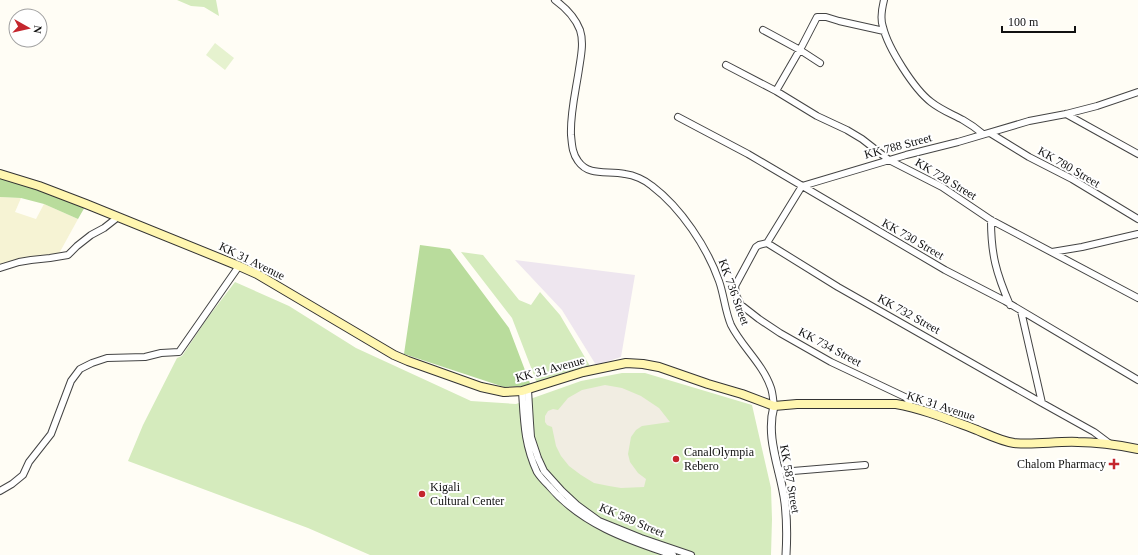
<svg xmlns="http://www.w3.org/2000/svg" width="1138" height="555" font-family="Georgia,serif">
<style>
.industrial{fill:#eee6ef}
.farmland{fill:#f6f3d4}
.green{fill:#d5ebbd}
.forest{fill:#b9dc9c}
.pitch{fill:#e6f2cf}
.plaza{fill:#f1ede2}
.lines{fill:none;stroke-linecap:round;stroke-linejoin:round}
.minor-casing{stroke:#444;stroke-width:8}
.tertiary-casing{stroke:#444;stroke-width:9}
.secondary-casing{stroke:#333;stroke-width:10}
.minor{stroke:#fff;stroke-width:6}
.tertiary{stroke:#fff;stroke-width:7}
.secondary{stroke:#fff6b0;stroke-width:8}
.poi-dot{fill:#c4262e;stroke:#fff;stroke-width:1.5}
.labels{text-anchor:middle;stroke-width:4;stroke-linejoin:round;paint-order:stroke}
.street-label{font-size:12px;fill:#111;stroke:#fff}
.poi-label{font-size:12px;fill:#111;stroke:#fff;text-anchor:start}
</style>
<rect width="100%" height="100%" fill="#fffdf5"/>
<path class="industrial" d="M 515,260 L 635,275 L 621,357 L 596,365 L 562,310 Z"/>
<path class="farmland" d="M 0,197 L 21,198 L 15,212 L 36,219 L 44,204 L 78,219 L 56,259 L 32,261 L 0,270 Z"/>
<path class="green" d="M 177,0 L 216,0 L 219,16 L 204,7 L 191,6 Z
M 461,252 L 483,255 L 519,300 L 531,305 L 540,292 L 560,315 L 590,366 L 537,383 L 512,318 Z
M 235,282 L 289,306 L 356,348 L 471,401 L 516,404 L 581,381 L 622,373 L 645,373 L 752,405 L 771,488 L 772,519 L 771,555 L 370,555 L 308,528 L 128,461 L 143,425 L 177,358 L 182,356 L 206,320 Z"/>
<path class="forest" d="M 0,176 L 86,205 L 78,219 L 44,204 L 21,198 L 0,197 Z
M 420,245 L 450,249 L 509,328 L 531,386 L 504,387 L 404,354 Z"/>
<path class="pitch" d="M 215,43 L 234,58 L 225,70 L 206,55 Z"/>
<path class="plaza" d="M 605,385 L 622,388 L 641,396 L 659,408 L 670,422 L 642,426 L 636,430 L 631,437 L 628,454 L 630,462 L 638,473 L 646,479 L 644,487 L 621,488 L 609,486 L 594,483 L 581,475 L 569,466 L 561,456 L 556,446 L 552,427 L 547,425 L 545,422 L 545,416 L 548,411 L 553,409 L 558,410 L 568,398 L 582,390 Z"/>
<g class="lines">
<defs>
<path id="minor" d="M 555,0 C 566,8 575,17 580,30 C 584,42 581,56 579,69 C 576,90 570,113 571,135 C 572,144 572,153 578,161 C 589,177 608,170 625,174 C 634,175 645,180 652,186 C 681,208 707,247 719,281 C 724,295 725,311 731,325 C 742,347 763,364 771,388 C 773,394 773,400 774,406
M 884,0 C 882,8 880,19 883,27 C 888,48 914,89 931,102 C 941,110 952,114 963,120 C 970,124 977,129 983,134
M 763,30 L 800,50 L 820,63
M 726,65 L 776,91 L 817,116 L 847,130 L 862,139 L 889,160 L 942,187 L 991,220 L 1138,298
M 776,91 L 802,46 L 817,17 L 826,17 L 839,21 L 884,31
M 1066,114 L 1138,154
M 678,117 L 748,154 L 945,270 L 1005,301 L 1138,380
M 990,133 L 1029,157 L 1072,179 L 1138,219
M 991,220 C 991,254 996,273 1010,305
M 767,243 L 838,287 L 1042,403
M 1052,252 L 1082,247 L 1138,234
M 0,268 L 19,262 L 31,260 L 50,258 L 68,255 L 77,246 L 91,235 L 104,228 L 118,217
M 1021,311 L 1042,403 L 1094,432 L 1110,444
M 528,390 L 530,423 L 531,437 L 538,458 L 544,471 L 562,491 L 577,505 L 599,521 L 641,538 L 691,555
M 522,391 C 524,421 524,444 537,472 C 540,477 545,482 549,486 C 581,524 627,540 673,555
M 910,406 L 908,400 L 905,397 L 831,362 L 780,333 L 759,319 L 741,305 L 736,295 L 735,286 L 756,247 L 759,245 L 767,243 L 802,186 L 906,155 L 958,142 L 1029,121 L 1066,114 L 1097,106 L 1138,92
M 778,470 L 793,471 L 865,465
M 0,491 L 12,484 L 23,475 L 29,462 L 51,434 L 71,381 L 80,369 L 92,363 L 107,358 L 145,357 L 161,353 L 179,352 L 239,266"/>
<path id="tertiary" d="M 774,406 C 765,439 781,470 785,503 C 787,520 787,538 786,555"/>
<path id="secondary" d="M 0,174 L 39,186 L 86,204 L 239,266 L 257,274 L 394,355 L 408,361 L 481,387 L 504,392 L 522,391 L 583,372 L 626,363 L 643,364 L 659,367 L 708,384 L 742,394 L 774,406 L 797,404 L 896,404 C 924,409 950,420 977,430 C 989,435 1001,441 1014,443 C 1035,445 1057,441 1078,442 C 1098,442 1118,445 1138,449"/>
</defs>
<use href="#minor" class="minor-casing"/>
<use href="#tertiary" class="tertiary-casing"/>
<use href="#secondary" class="secondary-casing"/>
<use href="#minor" class="minor"/>
<use href="#tertiary" class="tertiary"/>
<use href="#secondary" class="secondary"/>
</g>
<g class="poi-dot">
<circle cx="676" cy="459" r="4"/>
<path d="M1112 458h4v4h4v4h-4v4h-4v-4h-4v-4h4z"/>
<circle cx="422" cy="494" r="4"/>
</g>
<g class="labels">
<g class="street-label">
<text transform="translate(898 146) rotate(-15)" y="4">KK 788 Street</text>
<text transform="translate(1069 167) rotate(30)" y="4">KK 780 Street</text>
<text transform="translate(946 179) rotate(31)" y="4">KK 728 Street</text>
<text transform="translate(913 239) rotate(30)" y="4">KK 730 Street</text>
<text transform="translate(252 261) rotate(26)" y="4">KK 31 Avenue</text>
<text transform="translate(734 292) rotate(70)" y="4">KK 736 Street</text>
<text transform="translate(909 314) rotate(29)" y="4">KK 732 Street</text>
<text transform="translate(830 347) rotate(28)" y="4">KK 734 Street</text>
<text transform="translate(550 369) rotate(-15)" y="4">KK 31 Avenue</text>
<text transform="translate(941 406) rotate(18)" y="4">KK 31 Avenue</text>
<text transform="translate(790 479) rotate(80)" y="4">KK 587 Street</text>
<text transform="translate(632 520) rotate(23)" y="4">KK 589 Street</text>
</g>
<g class="poi-label">
<text x="684" y="456">CanalOlympia<tspan x="684" dy="14">Rebero</tspan></text>
<text x="1106" y="468" text-anchor="end">Chalom Pharmacy</text>
<text x="430" y="491">Kigali<tspan x="430" dy="14">Cultural Center</tspan></text>
</g>
</g>
<g transform="translate(28 28) rotate(98)"><circle r="19" fill="#ffffff" stroke="#a0a0a0"/>
<path d="M0-3L7 15L0 10L-7 15Z" fill="#c4262e"/>
<text y="-6" font-size="11" font-weight="bold" text-anchor="middle" fill="#111111">N</text>
</g>
<path d="M1002 26v6h73v-6" fill="none" stroke="#111111" stroke-width="2"/>
<text x="1008" y="26" font-size="12" fill="#111111" stroke="#ffffff" stroke-width="3" paint-order="stroke">100 m</text>
</svg>
